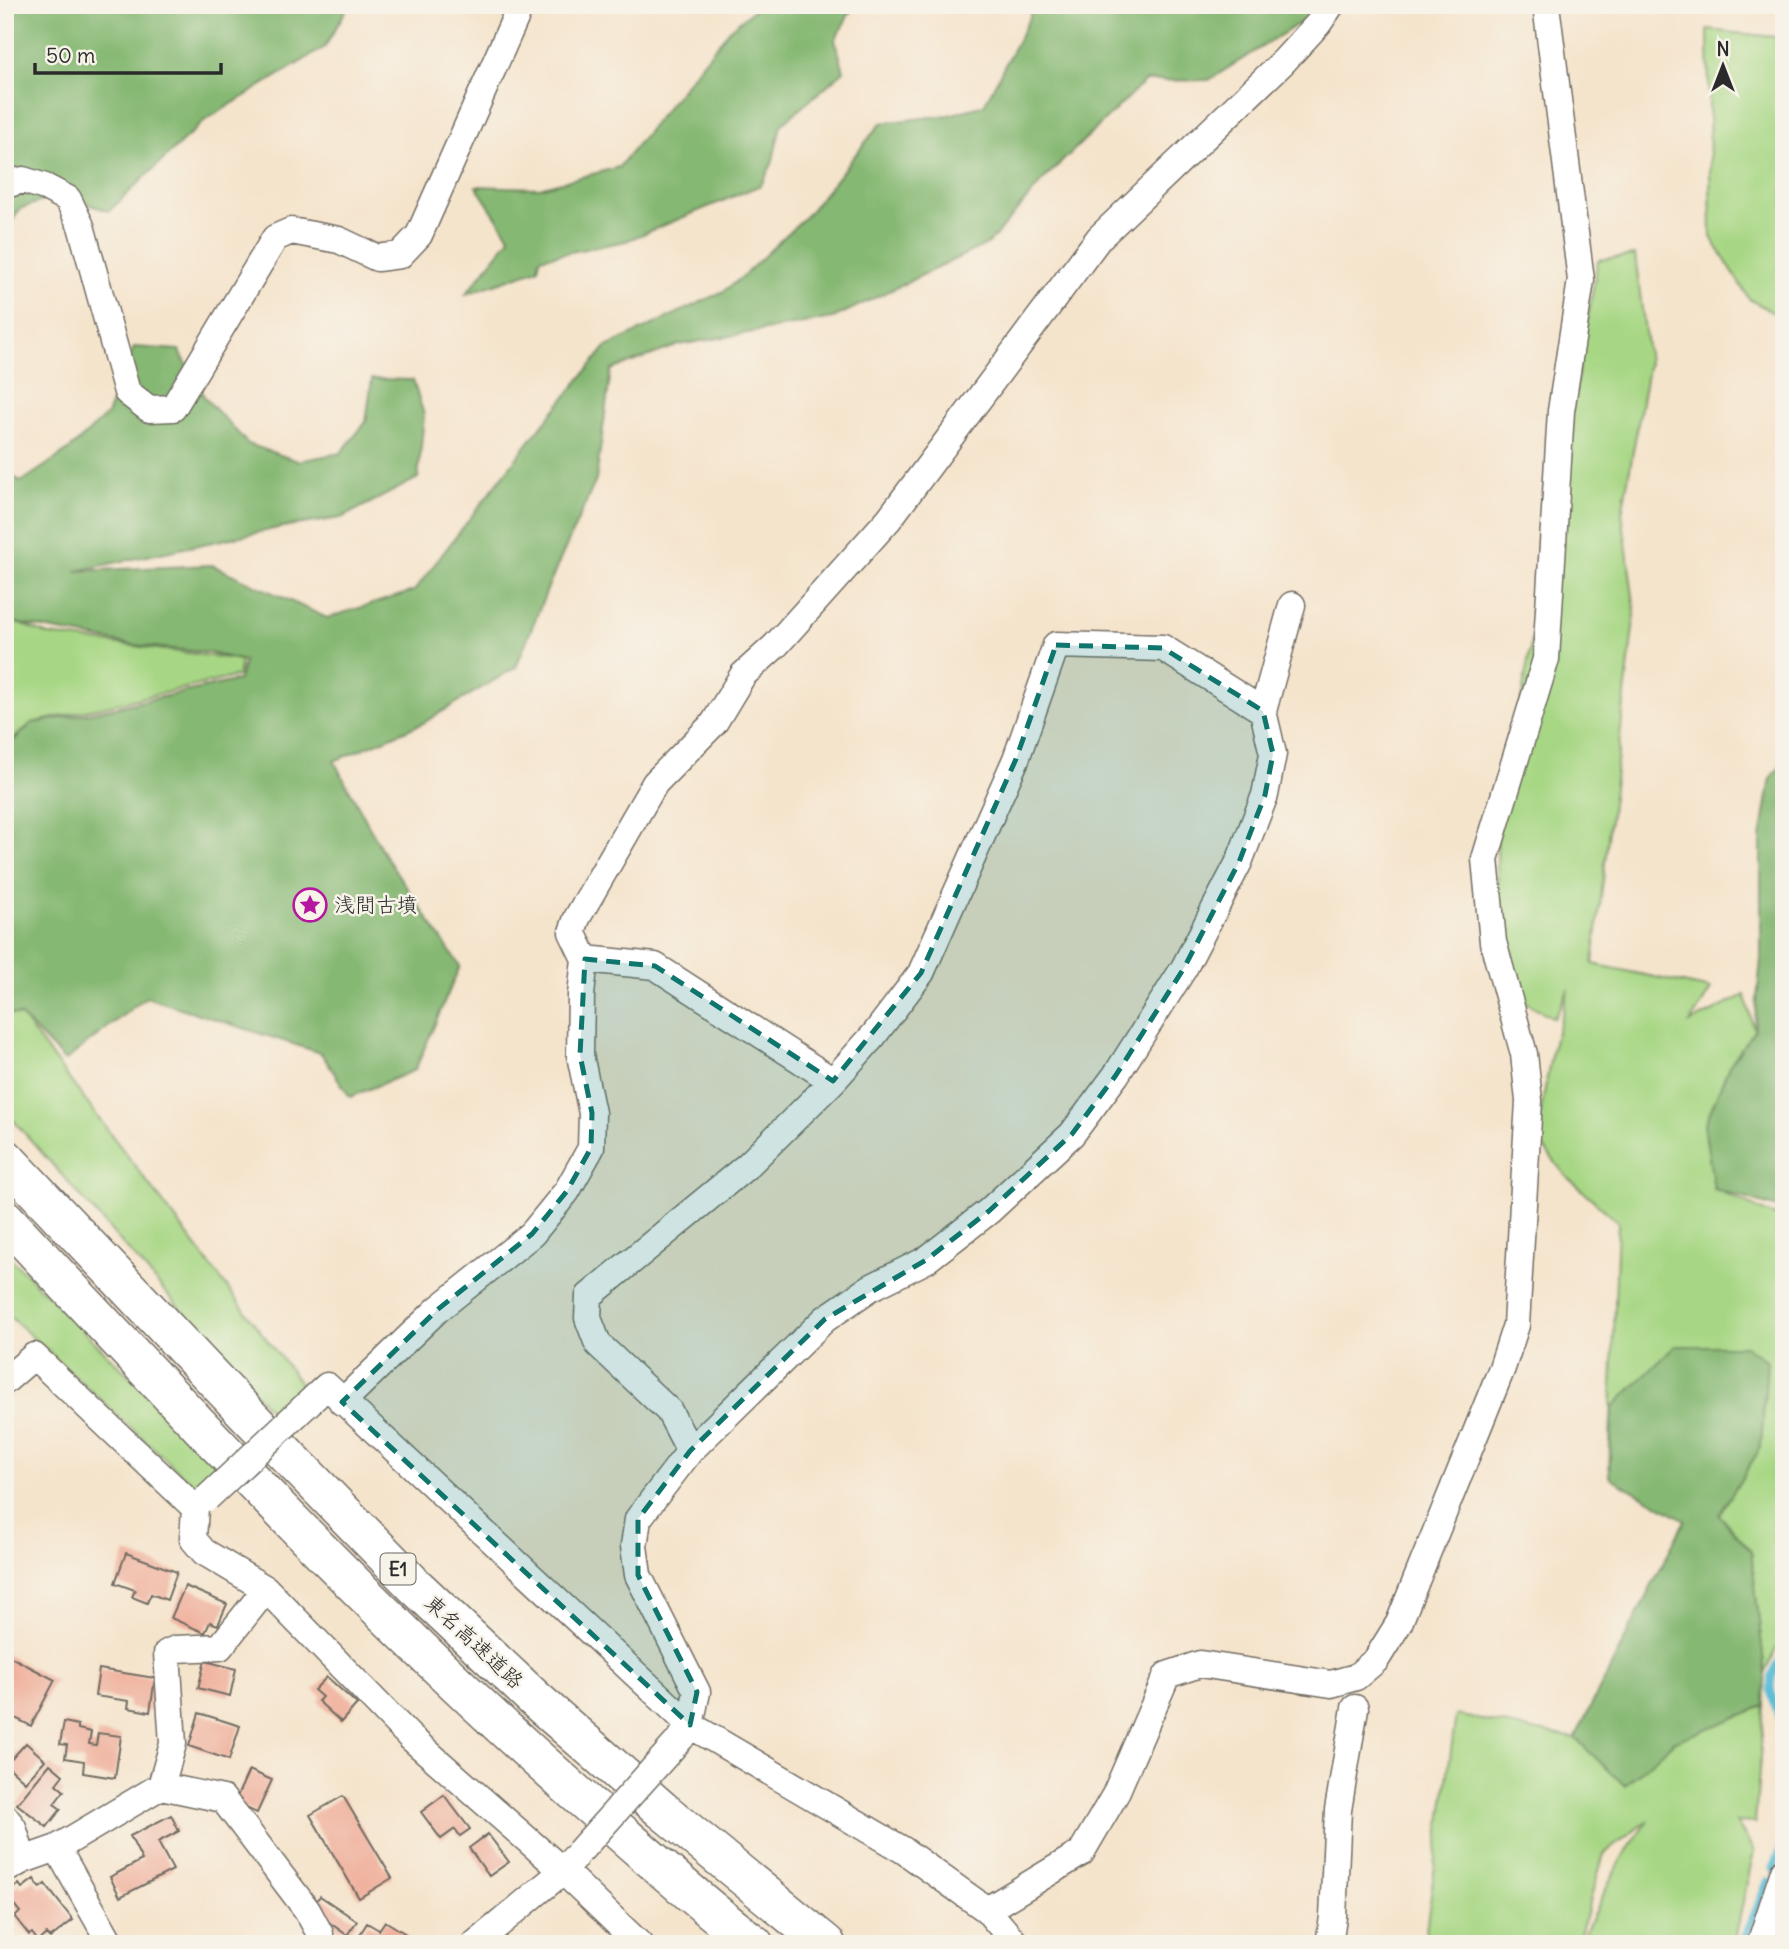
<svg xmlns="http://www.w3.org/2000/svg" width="1789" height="1949" font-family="Delius,'Klee One',sans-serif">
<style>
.green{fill:#a7d784;stroke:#698158;stroke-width:2}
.forest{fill:#85b872;stroke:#58724e;stroke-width:2}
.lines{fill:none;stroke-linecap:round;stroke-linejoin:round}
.stream{stroke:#59bcd7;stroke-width:8}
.building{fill:#f0b29f}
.minor-casing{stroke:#726c63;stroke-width:29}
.motorway-casing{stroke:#726c63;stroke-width:41}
.minor{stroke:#fff;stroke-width:26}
.motorway{stroke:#fff;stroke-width:38}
.minor-bridge-casing{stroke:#726c63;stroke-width:29;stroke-linecap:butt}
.minor-bridge{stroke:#fff;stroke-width:26}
.marked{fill:#0f766e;fill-opacity:0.2;stroke:#0f766e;stroke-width:5;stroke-dasharray:14 9;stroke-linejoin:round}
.labels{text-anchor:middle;stroke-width:5;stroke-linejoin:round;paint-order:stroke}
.shield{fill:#f7f3e8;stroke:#686764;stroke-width:2}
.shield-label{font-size:19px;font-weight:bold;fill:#2b2b2b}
.poi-label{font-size:21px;fill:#2b2b2b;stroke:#f7f3e8;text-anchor:start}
.street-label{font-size:21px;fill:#2b2b2b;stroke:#f7f3e8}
</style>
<rect width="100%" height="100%" fill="#f7f3e8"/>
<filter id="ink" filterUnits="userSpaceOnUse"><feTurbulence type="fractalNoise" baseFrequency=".0143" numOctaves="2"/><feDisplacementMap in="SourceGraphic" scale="14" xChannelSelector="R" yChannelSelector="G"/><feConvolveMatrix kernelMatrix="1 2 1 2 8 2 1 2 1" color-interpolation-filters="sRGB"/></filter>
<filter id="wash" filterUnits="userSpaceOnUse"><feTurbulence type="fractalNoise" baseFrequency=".00686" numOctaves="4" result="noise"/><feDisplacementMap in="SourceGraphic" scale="28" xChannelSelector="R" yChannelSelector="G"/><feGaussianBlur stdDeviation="1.57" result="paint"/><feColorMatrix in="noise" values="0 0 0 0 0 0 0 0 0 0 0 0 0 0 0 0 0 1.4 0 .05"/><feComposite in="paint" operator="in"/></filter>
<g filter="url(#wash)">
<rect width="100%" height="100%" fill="#f5e4cc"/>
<path class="green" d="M 1708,30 L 1784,38 L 1784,318 L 1749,299 L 1711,237 Z
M 1635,255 L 1649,362 L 1622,513 L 1635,611 L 1593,964 L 1711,989 L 1690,1023 L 1745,995 L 1754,1030 L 1715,1189 L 1774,1216 L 1784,1205 L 1784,1632 L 1765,1673 L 1751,1551 L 1719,1515 L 1761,1447 L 1613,1407 L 1609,1469 L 1618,1222 L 1566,1176 L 1536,1138 L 1552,1050 L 1569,989 L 1554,1018 L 1524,1001 L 1498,907 L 1497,838 L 1598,260 Z
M 5,622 L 17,623 L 49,635 L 241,660 L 238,676 L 32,723 L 5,746 Z
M 5,1013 L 21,1016 L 303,1387 L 276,1417 L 5,1111 Z
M 5,1253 L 224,1470 L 198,1489 L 5,1312 Z
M 1764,1706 L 1755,1823 L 1736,1822 L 1754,1851 L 1734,1944 L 1579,1944 L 1620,1861 L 1648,1820 L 1604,1854 L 1577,1944 L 1424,1944 L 1456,1715 L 1575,1738 L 1625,1785 L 1684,1733 Z"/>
<path class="forest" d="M 5,5 L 349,5 L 325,47 L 204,121 L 109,211 L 59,195 L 19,209 L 5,236 Z
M 760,5 L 854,5 L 835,40 L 844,71 L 781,125 L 772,164 L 761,185 L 626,241 L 540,258 L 538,269 L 466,294 L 510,238 L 476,186 L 539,188 L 619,167 L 730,29 Z
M 1031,5 L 1319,5 L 1314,14 L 1209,80 L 1145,81 L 1046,177 L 989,243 L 833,318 L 679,345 L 611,370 L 596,480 L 551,580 L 516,667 L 423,723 L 334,761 L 384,854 L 460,966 L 415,1070 L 350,1097 L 321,1053 L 146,997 L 65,1061 L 21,1016 L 5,1013 L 5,749 L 32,723 L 90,713 L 239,680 L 244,661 L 210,653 L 134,645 L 5,621 L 5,470 L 21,482 L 70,449 L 107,415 L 134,347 L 179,350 L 205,398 L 248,444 L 298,461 L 341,453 L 366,422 L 372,379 L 413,380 L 424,415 L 418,478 L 341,518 L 283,527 L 76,571 L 212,565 L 327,618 L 414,591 L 535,434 L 606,347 L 724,291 L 741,278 L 808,214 L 881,123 L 949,115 L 984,105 L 1030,17 Z
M 1784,762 L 1784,1210 L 1714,1189 L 1704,1126 L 1729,1066 L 1754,1030 L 1761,959 L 1761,838 L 1771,778 Z
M 1675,1346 L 1745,1346 L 1767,1361 L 1761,1447 L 1719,1515 L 1751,1551 L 1765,1673 L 1764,1706 L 1673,1742 L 1625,1786 L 1575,1738 L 1685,1520 L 1609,1477 L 1613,1407 Z"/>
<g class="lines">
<path class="stream" d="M 1784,1656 C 1760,1684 1774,1699 1784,1729
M 1773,1869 L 1784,1842
M 1742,1944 L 1768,1881"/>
</g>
<g id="blocks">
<path class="building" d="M 126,1553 L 177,1572 L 167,1600 L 151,1594 L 147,1603 L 132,1597 L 135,1590 L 115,1583 Z
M 185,1586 L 227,1604 L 218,1625 L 210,1622 L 205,1633 L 171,1618 Z
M 5,1654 L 55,1680 L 31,1726 L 5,1713 Z
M 205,1661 L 236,1669 L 230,1696 L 198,1688 Z
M 99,1669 L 155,1678 L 150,1712 L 128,1708 L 129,1701 L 95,1696 Z
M 327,1677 L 357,1704 L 341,1722 L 318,1701 L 322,1697 L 314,1690 Z
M 199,1713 L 240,1726 L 229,1760 L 189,1746 Z
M 64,1722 L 78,1725 L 78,1729 L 91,1732 L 89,1744 L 96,1745 L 98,1733 L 121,1736 L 115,1778 L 83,1773 L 84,1761 L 65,1758 L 67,1745 L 60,1744 Z
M 26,1743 L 45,1760 L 25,1782 L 6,1765 Z
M 50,1764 L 63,1775 L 56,1784 L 64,1791 L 54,1804 L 61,1809 L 47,1827 L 17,1804 Z
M 249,1770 L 272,1780 L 257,1813 L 234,1803 Z
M 444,1795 L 470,1829 L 460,1836 L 455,1829 L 441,1839 L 421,1812 Z
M 343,1796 L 392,1878 L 359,1898 L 310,1815 Z
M 171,1815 L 179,1831 L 158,1842 L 173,1870 L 120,1897 L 110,1877 L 142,1860 L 130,1836 Z
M 488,1834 L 509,1862 L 489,1876 L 469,1848 Z
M 34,1879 L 40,1888 L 45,1884 L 73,1920 L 50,1938 L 46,1934 L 38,1941 L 32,1933 L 29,1935 L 15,1917 L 20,1912 L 6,1895 L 19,1884 L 22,1888 Z
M 320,1896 L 357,1921 L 347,1935 L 310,1909 Z
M 385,1921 L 406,1934 L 402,1941 L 407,1944 L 354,1944 L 367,1923 L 379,1930 Z"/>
</g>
</g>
<g filter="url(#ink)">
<use href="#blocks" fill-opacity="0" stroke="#726c63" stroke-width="2"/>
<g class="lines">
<defs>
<path id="minor" d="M 5,185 L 23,180 L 45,187 L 68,199 L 81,226 L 127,392 L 149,409 L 173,408 L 275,238 L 291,231 L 339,240 L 377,258 L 400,255 L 419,235 L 521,5
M 585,959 L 655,966 L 833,1081
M 5,1381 L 34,1356 L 195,1508 L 193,1539 L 204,1552 L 266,1589 L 410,1737 L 563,1871 L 639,1944
M 314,1398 L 327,1386 L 690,1725 L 903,1850 L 987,1910 L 1016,1944
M 342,1402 L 437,1310 L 532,1234 L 567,1191 L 591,1148 L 592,1113 L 580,1055 L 581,995 L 585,959 L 572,932 L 577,918 L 655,783 L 714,723 L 743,675 L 776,645 L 889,519 L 1099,238 L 1283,62 L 1318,24 L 1331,5
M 690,1451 L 669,1411 L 598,1344 L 588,1318 L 589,1296 L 748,1165 L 833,1081 L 874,1035 L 921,973 L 1016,759 L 1056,645 L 1163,648 L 1263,711
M 681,1738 L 690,1725 L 697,1692 L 638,1575 L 634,1546 L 638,1519 L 690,1451 L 825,1319 L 870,1288 L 926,1260 L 989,1211 L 1072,1134 L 1116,1075 L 1184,968 L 1239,862 L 1265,795 L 1273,754 L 1263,711 L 1292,605
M 161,1786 L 223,1799 L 307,1910 L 320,1934
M 5,1817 L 13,1827 L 23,1860
M 57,1848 L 111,1944
M 5,1870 L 23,1860 L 57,1848 L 161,1786 L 173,1744 L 167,1653 L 176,1649 L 220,1647 L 266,1589
M 987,1910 L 1081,1853 L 1115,1795 L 1167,1675 L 1200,1664 L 1331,1684 L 1356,1677 L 1376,1660 L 1399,1623 L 1502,1368 L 1516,1325 L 1529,1101 L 1524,1054 L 1493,942 L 1485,859 L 1546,659 L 1561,411 L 1581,280 L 1546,5
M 475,1944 L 563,1871 L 574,1858
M 1329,1944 L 1333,1917 L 1338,1810 L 1355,1708
M 1760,1944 L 1784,1871"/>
<path id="motorway" d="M 5,1158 L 248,1415 L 415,1586 L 535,1699 L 662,1810 L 826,1944
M 5,1219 C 191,1418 376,1617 580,1797 C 637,1846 693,1898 754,1944"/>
</defs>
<use href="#minor" class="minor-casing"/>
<use href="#motorway" class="motorway-casing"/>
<use href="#minor" class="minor"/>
<use href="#motorway" class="motorway"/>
<defs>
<path id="minor-bridge" d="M 207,1498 L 314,1398
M 579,1852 L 681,1738"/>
</defs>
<use href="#minor-bridge" class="minor-bridge-casing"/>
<use href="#minor-bridge" class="minor-bridge"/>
</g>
</g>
<path class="marked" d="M 1056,645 L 1163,648 L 1263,711 L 1273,754 L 1265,795 L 1239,862 L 1184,968 L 1116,1075 L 1072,1134 L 989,1211 L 926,1260 L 825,1319 L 690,1451 L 638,1519 L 638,1575 L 697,1692 L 690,1725 L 342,1402 L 437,1310 L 532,1234 L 567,1191 L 591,1148 L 592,1113 L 580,1055 L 585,959 L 655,966 L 833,1081 L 921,973 L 1016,759 Z"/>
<defs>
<symbol id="sight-ring" viewBox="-11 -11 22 22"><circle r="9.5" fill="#f7f3e8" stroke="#b5179e" stroke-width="1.5"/><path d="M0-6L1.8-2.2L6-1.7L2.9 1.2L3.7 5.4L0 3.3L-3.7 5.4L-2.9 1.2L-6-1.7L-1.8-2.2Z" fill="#b5179e"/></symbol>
</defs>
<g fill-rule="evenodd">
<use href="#sight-ring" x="291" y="886" width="38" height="38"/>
</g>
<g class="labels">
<rect class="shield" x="380.5" y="1553.5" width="35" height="31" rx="5"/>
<g class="shield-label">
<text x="398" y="1576">E1</text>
</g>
<g class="poi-label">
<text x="334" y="912">浅間古墳</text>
</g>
<g class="street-label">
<text transform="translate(474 1642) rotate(43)" y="7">東名高速道路</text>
</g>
</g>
<rect width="1789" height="1949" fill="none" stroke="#f7f3e8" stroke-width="28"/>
<g transform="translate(1723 66)" stroke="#f7f3e8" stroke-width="5" paint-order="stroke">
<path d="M0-5L12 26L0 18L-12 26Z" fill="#2b2b2b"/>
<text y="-10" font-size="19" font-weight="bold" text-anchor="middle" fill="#2b2b2b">N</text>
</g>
<path d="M35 63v10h186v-10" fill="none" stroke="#2b2b2b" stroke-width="3.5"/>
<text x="46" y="63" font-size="21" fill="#2b2b2b" stroke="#f7f3e8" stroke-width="5" paint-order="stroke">50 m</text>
</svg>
